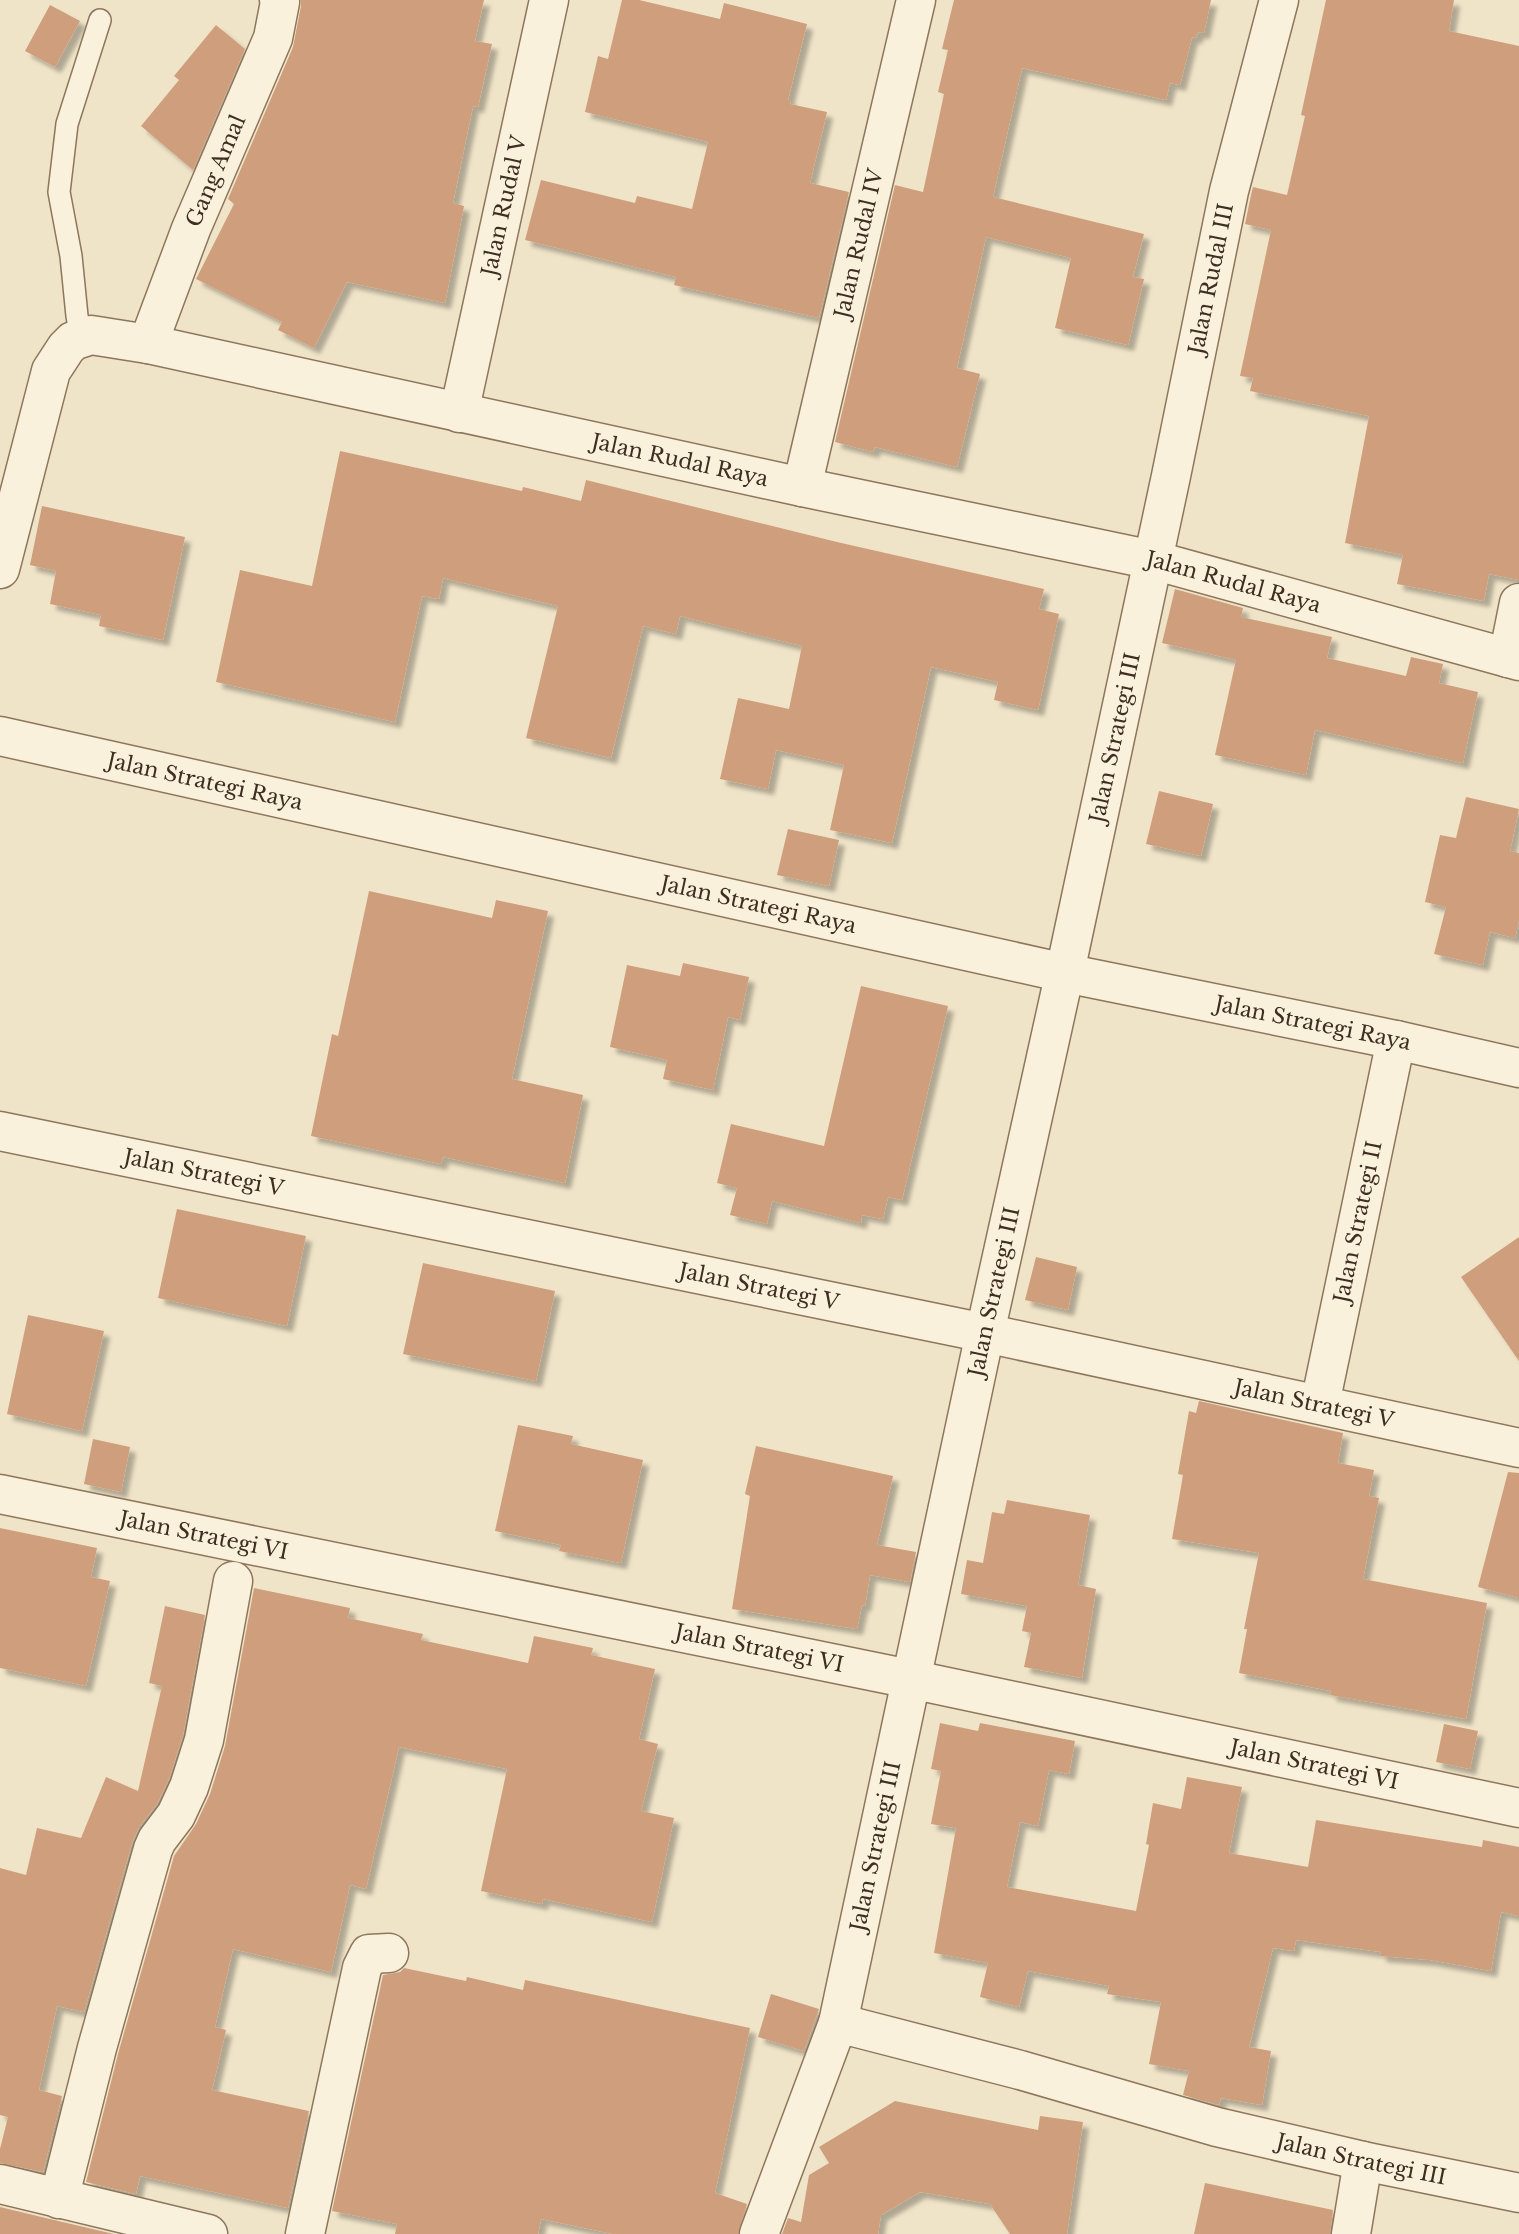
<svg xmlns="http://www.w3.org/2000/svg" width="1519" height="2234" font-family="'Libre Baskerville',serif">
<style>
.building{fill:#cf9f7d;filter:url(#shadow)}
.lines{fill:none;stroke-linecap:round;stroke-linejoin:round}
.service-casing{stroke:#8d765c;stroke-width:24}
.minor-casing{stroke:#8d765c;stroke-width:41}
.tertiary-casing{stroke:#8d765c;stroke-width:41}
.service{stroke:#faf1dc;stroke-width:21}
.minor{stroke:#faf1dc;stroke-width:38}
.tertiary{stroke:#faf1dc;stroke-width:38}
.labels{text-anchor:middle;stroke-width:5;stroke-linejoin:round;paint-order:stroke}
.street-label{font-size:21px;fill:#3d2e20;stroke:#f7eed8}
</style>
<defs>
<filter id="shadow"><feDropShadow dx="6" dy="6" stdDeviation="2" flood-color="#0004"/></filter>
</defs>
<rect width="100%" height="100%" fill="#f0e4c8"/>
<path class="building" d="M 301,0 L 484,0 L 475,41 L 492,44 L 478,107 L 473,106 L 453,203 L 464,206 L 445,303 L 347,282 L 314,348 L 278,330 L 282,322 L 196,279 L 234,204 L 228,199 L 293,47 L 301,6 Z
M 622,0 L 639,0 L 720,19 L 724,3 L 807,24 L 788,100 L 791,100 L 790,104 L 827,112 L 810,183 L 849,192 L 819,318 L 674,285 L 676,277 L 525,240 L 541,180 L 635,203 L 637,196 L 692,209 L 708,142 L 585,112 L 598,56 L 608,59 Z
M 954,0 L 1211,0 L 1204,33 L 1198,32 L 1196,38 L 1192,37 L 1180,85 L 1170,83 L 1166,100 L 1022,68 L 993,197 L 1144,234 L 1133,277 L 1144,279 L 1128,345 L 1055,328 L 1071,258 L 986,237 L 957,368 L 980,374 L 957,467 L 875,447 L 873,452 L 835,442 L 895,185 L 923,192 L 944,94 L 938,92 L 948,50 L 942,49 Z
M 1326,0 L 1454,0 L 1449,31 L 1519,46 L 1519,580 L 1489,574 L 1484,601 L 1397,584 L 1403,555 L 1345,543 L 1369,416 L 1250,391 L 1253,378 L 1240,376 L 1271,230 L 1245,224 L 1251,195 L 1253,187 L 1287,195 L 1305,116 L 1301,115 Z
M 50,5 L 80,21 L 55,67 L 25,51 Z
M 216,25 L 245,49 L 193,170 L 141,126 L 179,80 L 174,76 Z
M 340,451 L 522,491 L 523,487 L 581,501 L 586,480 L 837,542 L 1044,589 L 1039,609 L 1059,614 L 1038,710 L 994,700 L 998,682 L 931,667 L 892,843 L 830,830 L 844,765 L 776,750 L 768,789 L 720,779 L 738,698 L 789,709 L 802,646 L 680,616 L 676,634 L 643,626 L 611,758 L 526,738 L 558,606 L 443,578 L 439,599 L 422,596 L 395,722 L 216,682 L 240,570 L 312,586 Z
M 42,506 L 185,537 L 163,640 L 99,626 L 101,615 L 50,604 L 56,571 L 30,565 Z
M 1175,589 L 1243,608 L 1241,617 L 1332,637 L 1327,658 L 1406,676 L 1411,657 L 1443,664 L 1439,683 L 1478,692 L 1463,763 L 1315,730 L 1306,775 L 1215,755 L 1236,660 L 1162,643 Z
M 1159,791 L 1213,804 L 1201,856 L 1146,844 Z
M 1466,797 L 1519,809 L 1510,851 L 1519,853 L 1519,920 L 1515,938 L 1490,932 L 1483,965 L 1434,954 L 1446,907 L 1425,902 L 1440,835 L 1456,838 Z
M 788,829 L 839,840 L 829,886 L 777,875 Z
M 369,891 L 492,918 L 496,900 L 548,911 L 512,1079 L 583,1095 L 565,1183 L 443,1157 L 441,1164 L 311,1136 L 332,1034 L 338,1036 Z
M 683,963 L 749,977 L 740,1020 L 728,1017 L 713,1090 L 663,1079 L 667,1060 L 610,1047 L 627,965 L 680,976 Z
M 861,986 L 948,1006 L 902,1200 L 888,1197 L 883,1219 L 862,1215 L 861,1223 L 772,1201 L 767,1224 L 730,1215 L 737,1188 L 717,1183 L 731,1124 L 824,1146 Z
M 177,1209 L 306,1236 L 287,1326 L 158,1298 Z
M 1519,1237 L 1519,1361 L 1461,1277 Z
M 1036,1257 L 1077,1267 L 1068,1310 L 1025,1300 Z
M 423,1263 L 555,1291 L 536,1381 L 403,1354 Z
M 28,1315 L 104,1331 L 82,1431 L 7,1414 Z
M 1199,1401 L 1343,1433 L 1338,1463 L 1374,1470 L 1369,1496 L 1379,1498 L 1363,1579 L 1487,1603 L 1466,1719 L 1330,1695 L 1331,1691 L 1239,1673 L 1247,1629 L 1244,1629 L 1259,1553 L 1172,1539 L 1183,1475 L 1178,1474 L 1189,1411 L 1196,1413 Z
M 518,1425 L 573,1436 L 571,1444 L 643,1460 L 621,1563 L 559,1551 L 561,1545 L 495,1531 Z
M 93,1439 L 130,1447 L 121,1492 L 84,1484 Z
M 756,1446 L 893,1476 L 877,1545 L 916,1552 L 910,1582 L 870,1575 L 865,1606 L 862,1605 L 857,1629 L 732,1609 L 750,1496 L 745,1494 Z
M 1508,1472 L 1519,1473 L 1519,1598 L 1478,1587 Z
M 1007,1500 L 1090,1515 L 1078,1585 L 1096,1589 L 1082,1678 L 1024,1667 L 1031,1633 L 1022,1631 L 1027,1606 L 961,1594 L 967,1560 L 983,1563 L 992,1512 L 1004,1514 Z
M 0,1528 L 97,1548 L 91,1577 L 110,1581 L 86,1686 L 0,1668 Z
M 254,1588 L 350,1608 L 348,1618 L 423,1634 L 421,1640 L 528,1663 L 534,1636 L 593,1648 L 591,1655 L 655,1669 L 639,1739 L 658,1744 L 641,1811 L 674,1818 L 652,1922 L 543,1899 L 542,1904 L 481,1891 L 507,1769 L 399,1747 L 366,1889 L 350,1885 L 331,1972 L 233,1949 L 215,2027 L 226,2030 L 212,2090 L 309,2111 L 288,2208 L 140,2176 L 136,2194 L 86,2182 L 118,2054 L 174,1856 L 196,1824 L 210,1794 L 225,1746 Z
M 165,1606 L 205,1615 L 183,1735 L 169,1779 L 157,1804 L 139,1827 L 132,1843 L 84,2012 L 57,2006 L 39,2090 L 62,2096 L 43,2172 L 0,2163 L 0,2149 L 8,2117 L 0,2115 L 0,1868 L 26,1875 L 37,1828 L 81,1838 L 106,1777 L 138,1791 L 162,1686 L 149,1683 Z
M 940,1723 L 978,1731 L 980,1723 L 1075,1741 L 1069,1774 L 1049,1770 L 1038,1826 L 1020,1822 L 1007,1887 L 1136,1911 L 1149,1845 L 1146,1844 L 1153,1803 L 1181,1809 L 1187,1777 L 1242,1787 L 1229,1853 L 1308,1867 L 1316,1820 L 1482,1847 L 1483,1840 L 1519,1847 L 1519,1916 L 1501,1912 L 1491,1971 L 1430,1960 L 1380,1956 L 1381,1952 L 1296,1940 L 1294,1951 L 1273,1948 L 1249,2047 L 1271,2051 L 1262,2105 L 1221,2098 L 1219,2105 L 1183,2095 L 1189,2071 L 1149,2064 L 1161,2002 L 1107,1994 L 1109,1986 L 1028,1971 L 1019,2007 L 980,1997 L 988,1963 L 934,1953 L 956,1828 L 931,1824 L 941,1771 L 931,1769 Z
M 1444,1724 L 1478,1731 L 1470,1769 L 1436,1762 Z
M 404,1968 L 466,1981 L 467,1977 L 523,1990 L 525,1980 L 750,2028 L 715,2193 L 747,2204 L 738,2234 L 613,2234 L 541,2219 L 538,2234 L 395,2234 L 397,2224 L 332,2211 L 383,1975 L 400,1972 Z
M 771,1994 L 819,2009 L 804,2051 L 758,2037 Z
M 895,2101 L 1038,2130 L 1040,2116 L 1083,2122 L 1067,2234 L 1010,2234 L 990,2204 L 920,2192 L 881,2215 L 878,2234 L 782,2234 L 788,2218 L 801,2222 L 809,2175 L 829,2163 L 819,2147 Z
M 1205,2183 L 1333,2210 L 1330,2234 L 1194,2234 Z
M 0,2207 L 54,2220 L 114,2234 L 0,2234 Z"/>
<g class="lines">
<defs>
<path id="service" d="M 81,337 L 77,316 L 71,256 L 59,192 L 67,124 L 100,20"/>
<g id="minor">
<path id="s1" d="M 148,344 L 191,229 L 273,38 L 280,2 L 279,0"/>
<path id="s2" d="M 459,413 L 549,0"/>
<path id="s3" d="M 802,487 L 916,0"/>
<path id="s4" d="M 0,569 L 51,371 L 66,348 L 73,341 L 91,335 L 148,344 L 802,487 L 1153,560 L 1519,661"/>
<path d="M 1508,658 L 1519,603"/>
<path id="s5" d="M 0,1131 L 985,1333 L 1519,1448"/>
<path id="s6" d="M 1320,1404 L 1396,1040"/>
<path id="s7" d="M 0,1494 L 910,1679 L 1519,1808"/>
<path id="s8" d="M 838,2023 L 1020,2070 L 1217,2127 L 1363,2161 L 1519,2193"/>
<path d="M 0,2184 L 208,2234"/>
<path d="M 59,2199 L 97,2048 L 153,1849 L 157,1840 L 176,1815 L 189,1787 L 204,1740 L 233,1581"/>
<path d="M 305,2234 L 362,1968 L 369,1954 L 389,1953"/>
<path id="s9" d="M 759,2234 L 838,2023 L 985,1333 L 1068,958 L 1171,476 L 1229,191 L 1279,0"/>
<path d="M 1351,2234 L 1363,2161"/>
</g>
<g id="tertiary">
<path id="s10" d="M 0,736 L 1065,973 L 1396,1040 L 1519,1068"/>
</g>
</defs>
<use href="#service" class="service-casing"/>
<use href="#minor" class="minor-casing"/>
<use href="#tertiary" class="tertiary-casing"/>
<use href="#service" class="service"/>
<use href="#minor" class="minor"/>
<use href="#tertiary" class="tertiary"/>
</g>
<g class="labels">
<g class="street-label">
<text dy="7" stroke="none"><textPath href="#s1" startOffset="186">Gang Amal</textPath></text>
<text dy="7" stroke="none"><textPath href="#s2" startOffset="212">Jalan Rudal V</textPath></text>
<text dy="7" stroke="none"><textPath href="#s3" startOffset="250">Jalan Rudal IV</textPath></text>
<text dy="7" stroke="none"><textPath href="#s9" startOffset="2009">Jalan Rudal III</textPath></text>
<text dy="7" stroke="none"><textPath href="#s4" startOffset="863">Jalan Rudal Raya</textPath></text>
<text dy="7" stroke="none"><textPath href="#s4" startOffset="1430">Jalan Rudal Raya</textPath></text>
<text dy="7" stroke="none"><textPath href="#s9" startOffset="1540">Jalan Strategi III</textPath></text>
<text dy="7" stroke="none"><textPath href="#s10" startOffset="210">Jalan Strategi Raya</textPath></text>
<text dy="7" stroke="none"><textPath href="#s10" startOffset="777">Jalan Strategi Raya</textPath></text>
<text dy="7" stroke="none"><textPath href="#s10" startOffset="1344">Jalan Strategi Raya</textPath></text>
<text dy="7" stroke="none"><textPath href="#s5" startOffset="208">Jalan Strategi V</textPath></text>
<text dy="7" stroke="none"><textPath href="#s6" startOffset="186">Jalan Strategi II</textPath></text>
<text dy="7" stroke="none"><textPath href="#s5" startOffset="775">Jalan Strategi V</textPath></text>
<text dy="7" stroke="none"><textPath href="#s9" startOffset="973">Jalan Strategi III</textPath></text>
<text dy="7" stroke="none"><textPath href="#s5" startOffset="1342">Jalan Strategi V</textPath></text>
<text dy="7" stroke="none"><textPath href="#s7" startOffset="208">Jalan Strategi VI</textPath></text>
<text dy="7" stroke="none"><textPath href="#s7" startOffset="775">Jalan Strategi VI</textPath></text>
<text dy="7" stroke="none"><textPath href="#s7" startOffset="1342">Jalan Strategi VI</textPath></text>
<text dy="7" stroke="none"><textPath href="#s9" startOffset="406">Jalan Strategi III</textPath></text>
<text dy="7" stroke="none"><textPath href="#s8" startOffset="541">Jalan Strategi III</textPath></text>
</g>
</g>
</svg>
